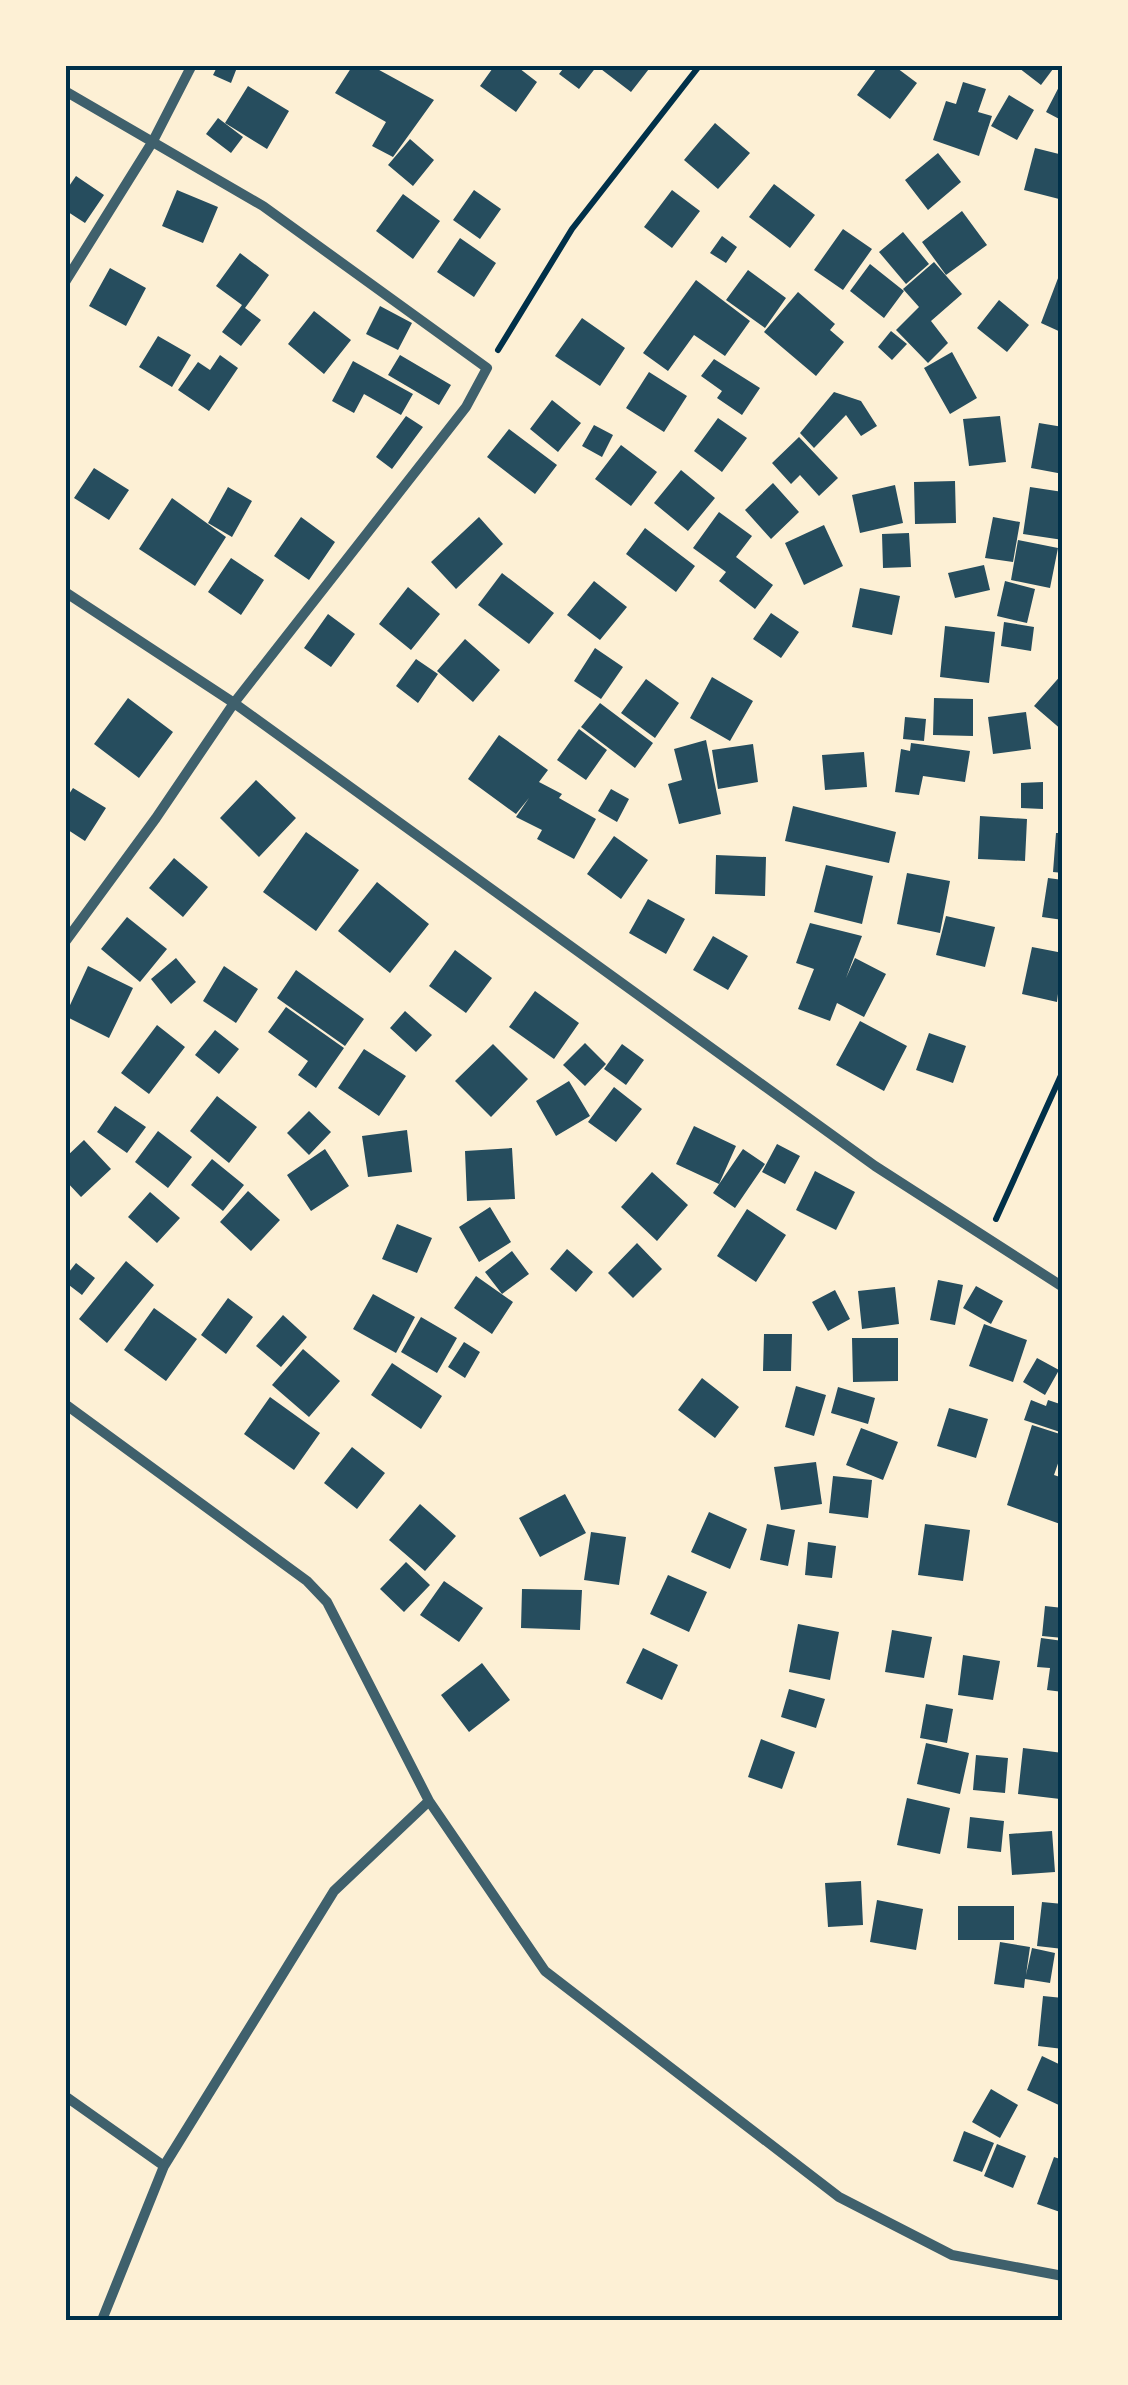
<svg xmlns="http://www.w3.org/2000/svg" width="1128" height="2385" font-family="Signika,sans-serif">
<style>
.building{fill:#264d5e}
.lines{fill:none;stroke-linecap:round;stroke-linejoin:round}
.path{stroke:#003049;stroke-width:6}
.minor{stroke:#3f606c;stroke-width:10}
.neatline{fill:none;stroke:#003049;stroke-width:4}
</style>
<rect width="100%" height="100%" fill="#fdf0d5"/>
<path class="building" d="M 218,65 L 238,65 L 231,83 L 213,75 Z
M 353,65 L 370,65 L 434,100 L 393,157 L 372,146 L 386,122 L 335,93 Z
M 495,65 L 515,65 L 537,82 L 516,112 L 480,86 Z
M 566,65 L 652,65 L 631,92 L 597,66 L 579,89 L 559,74 Z
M 879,65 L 893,65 L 917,83 L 890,119 L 857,95 Z
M 1015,65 L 1056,65 L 1041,85 Z
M 1063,79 L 1063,121 L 1046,112 Z
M 963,82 L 986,89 L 978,112 L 992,116 L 979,156 L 933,140 L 946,101 L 956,104 Z
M 248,86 L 289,111 L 267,149 L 225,123 Z
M 1009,95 L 1034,110 L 1017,140 L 991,126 Z
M 218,118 L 243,137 L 231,153 L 206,134 Z
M 715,123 L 750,153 L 718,189 L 684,160 Z
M 410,139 L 434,160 L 413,186 L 388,165 Z
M 1035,148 L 1063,155 L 1063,200 L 1024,190 Z
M 938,153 L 961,182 L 928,210 L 905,180 Z
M 76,176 L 104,195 L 85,223 L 65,210 L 65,192 Z
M 774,184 L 815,215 L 790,248 L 749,217 Z
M 177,190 L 218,207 L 203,243 L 162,226 Z
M 474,190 L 501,209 L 480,239 L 453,220 Z
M 672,190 L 700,211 L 672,248 L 644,227 Z
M 403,194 L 440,221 L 413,259 L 376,231 Z
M 962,211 L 987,245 L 946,275 L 922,242 Z
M 843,229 L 872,249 L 843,290 L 814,270 Z
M 903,232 L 929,264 L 906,284 L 879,252 Z
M 722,236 L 737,247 L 726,263 L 710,253 Z
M 460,238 L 496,263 L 474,297 L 437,272 Z
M 240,253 L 269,275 L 245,308 L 261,320 L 241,346 L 222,332 L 242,305 L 216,286 Z
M 934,262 L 962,294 L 931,321 L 948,343 L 928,363 L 896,330 L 919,307 L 903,289 Z
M 870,264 L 904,291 L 884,318 L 850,291 Z
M 1063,265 L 1063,333 L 1041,323 Z
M 110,268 L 146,288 L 126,326 L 89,306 Z
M 748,270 L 786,298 L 765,328 L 726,300 Z
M 696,280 L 750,321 L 725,356 L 694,335 L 668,371 L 643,353 Z
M 798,292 L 835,324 L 830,330 L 844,342 L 816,376 L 764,332 Z
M 999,300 L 1029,325 L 1007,352 L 977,328 Z
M 380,306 L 412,323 L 398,350 L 366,334 Z
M 314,311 L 351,340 L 324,374 L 288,344 Z
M 582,318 L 625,348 L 600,386 L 555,356 Z
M 891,331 L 907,344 L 892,360 L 878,347 Z
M 158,336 L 191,355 L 172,387 L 139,367 Z
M 952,352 L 977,398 L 950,414 L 924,368 Z
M 220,355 L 238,368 L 209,411 L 178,390 L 198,362 L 210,370 Z
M 400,355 L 451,385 L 439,405 L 388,375 Z
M 714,359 L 760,388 L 742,415 L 717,398 L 722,391 L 701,376 Z
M 353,361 L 413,394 L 401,415 L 364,394 L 354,413 L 332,401 Z
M 649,372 L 687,396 L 664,432 L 626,408 Z
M 834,392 L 861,401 L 877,426 L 861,436 L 846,415 L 814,448 L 800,433 Z
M 552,400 L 581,423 L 558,452 L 530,429 Z
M 406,416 L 423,427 L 392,469 L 376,457 Z
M 1000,416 L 1006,462 L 969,466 L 963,419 Z
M 718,418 L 747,438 L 722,472 L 694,451 Z
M 1039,423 L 1063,427 L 1063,474 L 1031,468 Z
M 594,425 L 613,435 L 602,457 L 582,446 Z
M 509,429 L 557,465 L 535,494 L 487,457 Z
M 799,437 L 838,478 L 819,496 L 800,475 L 791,484 L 772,463 Z
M 621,445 L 657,472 L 631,506 L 595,479 Z
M 94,468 L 129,490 L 109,520 L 74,498 Z
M 681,470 L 715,498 L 688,531 L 654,503 Z
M 955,481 L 956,523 L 915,524 L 914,482 Z
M 773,483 L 799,512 L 771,539 L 745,510 Z
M 895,485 L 903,523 L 860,533 L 852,495 Z
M 228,487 L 252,501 L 232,537 L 208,523 Z
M 1030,487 L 1063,492 L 1063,540 L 1023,534 Z
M 172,498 L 226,537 L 195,586 L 139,549 Z
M 719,512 L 752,536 L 736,557 L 773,585 L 755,609 L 719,581 L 726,572 L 693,548 Z
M 301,517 L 335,542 L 309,580 L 274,556 Z
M 479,517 L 503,544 L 456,589 L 431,562 Z
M 993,517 L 1020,522 L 1013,562 L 985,558 Z
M 824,525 L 843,566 L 804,585 L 785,543 Z
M 645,528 L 695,566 L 676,592 L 626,554 Z
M 909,533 L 911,567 L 883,568 L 882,534 Z
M 1018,540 L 1058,548 L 1050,588 L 1011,580 Z
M 231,558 L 264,580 L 241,615 L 208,592 Z
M 984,565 L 990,590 L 955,598 L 948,573 Z
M 502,573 L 554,613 L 529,644 L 478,605 Z
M 594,581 L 627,607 L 600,640 L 567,615 Z
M 1005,581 L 1035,589 L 1027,623 L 997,616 Z
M 408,587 L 440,614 L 411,650 L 379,624 Z
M 860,588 L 900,596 L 892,635 L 852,627 Z
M 771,613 L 799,632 L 781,658 L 753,639 Z
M 328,614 L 355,634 L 331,667 L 304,648 Z
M 1004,622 L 1034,627 L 1031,651 L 1001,646 Z
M 945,626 L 995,632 L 989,683 L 940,677 Z
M 465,639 L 500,670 L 473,702 L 437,671 Z
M 595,648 L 623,667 L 601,699 L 574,681 Z
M 416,659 L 438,674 L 418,703 L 396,686 Z
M 1063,673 L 1063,731 L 1034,706 Z
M 712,677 L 753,701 L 730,741 L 690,718 Z
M 646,679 L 679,703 L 655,738 L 621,713 Z
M 128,698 L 173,732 L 139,778 L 94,744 Z
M 934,698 L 973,699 L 973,736 L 933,735 Z
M 600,703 L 653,743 L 635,768 L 581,727 Z
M 1026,712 L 1031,749 L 993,754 L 988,717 Z
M 905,717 L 926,719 L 924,741 L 903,739 Z
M 579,729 L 607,750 L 586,780 L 557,760 Z
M 499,735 L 548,770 L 539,782 L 562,794 L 559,798 L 596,819 L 574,859 L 537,839 L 542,830 L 516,817 L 529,798 L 516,814 L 468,779 Z
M 706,740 L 721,814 L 679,824 L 668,784 L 682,780 L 674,749 Z
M 911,743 L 970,751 L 965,782 L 923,776 L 919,795 L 895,792 L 901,749 L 910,751 Z
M 753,744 L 758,782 L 718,789 L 712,750 Z
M 864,752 L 867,787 L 825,790 L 822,755 Z
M 256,780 L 296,818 L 259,857 L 220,818 Z
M 1043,782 L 1043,809 L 1021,808 L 1021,783 Z
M 73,788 L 106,808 L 85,841 L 65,828 L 65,800 Z
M 611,789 L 629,799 L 617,822 L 598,811 Z
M 793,806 L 896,832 L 889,863 L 785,841 Z
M 980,816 L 1027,819 L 1025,861 L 978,859 Z
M 306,832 L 359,870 L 316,931 L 263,892 Z
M 1056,833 L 1063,833 L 1063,873 L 1053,872 Z
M 614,836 L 648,860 L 621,899 L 587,874 Z
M 716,855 L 766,857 L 765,896 L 715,894 Z
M 174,858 L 208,887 L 183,917 L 149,888 Z
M 826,865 L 873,876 L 862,924 L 814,912 Z
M 907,873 L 950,881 L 940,933 L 897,924 Z
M 1048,878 L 1063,880 L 1063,920 L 1042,917 Z
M 377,882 L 429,924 L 390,973 L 338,931 Z
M 648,899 L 685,919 L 666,954 L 629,933 Z
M 946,916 L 995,927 L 985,967 L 936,955 Z
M 127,917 L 167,949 L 140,982 L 101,949 Z
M 810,923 L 862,936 L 846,978 L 855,958 L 886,974 L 864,1017 L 837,1003 L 830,1021 L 798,1009 L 814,969 L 796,963 Z
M 713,936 L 748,956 L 728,990 L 693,970 Z
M 1032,947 L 1063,953 L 1057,1002 L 1022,994 Z
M 455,950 L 492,978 L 466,1013 L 429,986 Z
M 176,958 L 196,982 L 171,1004 L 151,979 Z
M 88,966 L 133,988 L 109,1038 L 65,1016 Z
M 224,966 L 258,989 L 236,1023 L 203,1001 Z
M 296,970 L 364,1019 L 345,1046 L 277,998 Z
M 535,991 L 579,1023 L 554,1059 L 509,1027 Z
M 286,1007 L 344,1048 L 316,1088 L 298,1075 L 308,1061 L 268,1032 Z
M 405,1011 L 432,1035 L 416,1052 L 390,1028 Z
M 860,1021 L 907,1046 L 884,1091 L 836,1065 Z
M 157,1025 L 185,1047 L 149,1094 L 121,1073 Z
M 215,1030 L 239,1049 L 219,1074 L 195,1055 Z
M 929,1033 L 966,1046 L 953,1083 L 916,1070 Z
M 585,1043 L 606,1064 L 585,1086 L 563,1065 Z
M 493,1044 L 528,1079 L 491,1117 L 455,1081 Z
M 622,1044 L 644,1060 L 626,1085 L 604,1069 Z
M 364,1049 L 406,1076 L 379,1116 L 338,1088 Z
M 569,1081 L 590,1116 L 556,1136 L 536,1101 Z
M 614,1087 L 642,1109 L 616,1142 L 588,1122 Z
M 217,1096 L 257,1127 L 229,1163 L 190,1131 Z
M 115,1106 L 146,1127 L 127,1153 L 97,1132 Z
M 309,1111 L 331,1132 L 309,1155 L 287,1133 Z
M 694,1126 L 736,1146 L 719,1184 L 676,1164 Z
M 407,1130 L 412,1172 L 368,1177 L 362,1136 Z
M 158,1131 L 192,1157 L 168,1188 L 135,1162 Z
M 84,1140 L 111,1169 L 81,1197 L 65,1180 L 65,1158 Z
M 777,1144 L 800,1156 L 785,1184 L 762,1172 Z
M 512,1148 L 515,1199 L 467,1201 L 465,1151 Z
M 325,1149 L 349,1186 L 311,1211 L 287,1175 Z
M 743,1149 L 765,1164 L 735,1208 L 713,1193 Z
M 212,1159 L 244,1185 L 223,1211 L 191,1185 Z
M 815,1171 L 855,1192 L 836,1230 L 796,1210 Z
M 652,1172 L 688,1205 L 657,1241 L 621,1207 Z
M 248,1191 L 280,1220 L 251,1251 L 220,1222 Z
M 150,1192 L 180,1218 L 157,1243 L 128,1217 Z
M 490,1207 L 511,1242 L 479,1262 L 459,1227 Z
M 747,1209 L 786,1235 L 756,1282 L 717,1256 Z
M 397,1224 L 432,1238 L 417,1273 L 382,1259 Z
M 637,1243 L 662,1269 L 633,1298 L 608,1273 Z
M 567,1249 L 593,1272 L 576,1292 L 550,1269 Z
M 512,1251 L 529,1274 L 502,1294 L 485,1272 Z
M 126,1261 L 154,1285 L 107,1343 L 79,1319 Z
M 76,1263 L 95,1278 L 82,1295 L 65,1282 L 65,1277 Z
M 476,1276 L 513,1302 L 492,1334 L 454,1308 Z
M 938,1280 L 963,1285 L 955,1325 L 930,1320 Z
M 976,1286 L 1003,1301 L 991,1324 L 963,1308 Z
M 895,1287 L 899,1324 L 862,1329 L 858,1291 Z
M 835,1290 L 850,1319 L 828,1331 L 812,1302 Z
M 373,1294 L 415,1317 L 396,1353 L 353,1329 Z
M 228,1298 L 253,1317 L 226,1354 L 201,1335 Z
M 154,1308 L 197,1339 L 166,1381 L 124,1350 Z
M 283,1315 L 307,1337 L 281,1367 L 256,1346 Z
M 421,1317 L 457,1338 L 437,1373 L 401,1352 Z
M 984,1324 L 1027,1340 L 1013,1382 L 969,1366 Z
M 764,1334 L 792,1334 L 791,1371 L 763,1371 Z
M 852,1338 L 898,1338 L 898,1381 L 853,1382 Z
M 464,1342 L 480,1352 L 465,1378 L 448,1367 Z
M 303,1349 L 340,1381 L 309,1417 L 272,1385 Z
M 1037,1358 L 1059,1370 L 1045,1395 L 1023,1382 Z
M 392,1363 L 442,1396 L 421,1429 L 371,1395 Z
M 702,1378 L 739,1407 L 715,1438 L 678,1410 Z
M 796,1386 L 826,1395 L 814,1436 L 785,1427 Z
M 838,1387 L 875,1398 L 868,1424 L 831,1413 Z
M 270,1397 L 320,1433 L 294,1470 L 244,1434 Z
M 1031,1400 L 1046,1406 L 1048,1400 L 1063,1405 L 1063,1433 L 1024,1420 Z
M 949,1408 L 988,1419 L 976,1458 L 937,1446 Z
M 1032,1425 L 1063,1435 L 1063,1449 L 1054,1475 L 1063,1478 L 1063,1525 L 1007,1505 Z
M 861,1428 L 898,1442 L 883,1480 L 846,1465 Z
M 352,1447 L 385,1473 L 357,1509 L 324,1483 Z
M 816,1462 L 822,1504 L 781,1510 L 774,1467 Z
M 833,1476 L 872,1480 L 868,1518 L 829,1513 Z
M 565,1494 L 586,1533 L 540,1557 L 519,1518 Z
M 420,1504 L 456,1536 L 425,1571 L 389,1540 Z
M 709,1512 L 747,1529 L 730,1569 L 691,1552 Z
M 767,1524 L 795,1530 L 788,1566 L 760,1560 Z
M 925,1524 L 970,1530 L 963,1581 L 918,1575 Z
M 591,1532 L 626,1537 L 619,1585 L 584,1580 Z
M 808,1542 L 836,1546 L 832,1578 L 805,1575 Z
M 406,1562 L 430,1585 L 404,1612 L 380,1589 Z
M 668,1575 L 707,1592 L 689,1632 L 650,1614 Z
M 444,1581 L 483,1608 L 459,1642 L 420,1615 Z
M 522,1589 L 582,1590 L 580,1630 L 521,1628 Z
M 1045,1606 L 1063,1608 L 1063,1638 L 1042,1636 Z
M 798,1624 L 839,1632 L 830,1680 L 789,1672 Z
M 892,1630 L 932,1637 L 924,1678 L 885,1672 Z
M 1041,1638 L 1063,1641 L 1063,1692 L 1047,1690 L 1050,1668 L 1037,1667 Z
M 643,1648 L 678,1665 L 662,1700 L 626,1683 Z
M 963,1655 L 1000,1661 L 993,1700 L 958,1695 Z
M 482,1663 L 510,1700 L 469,1732 L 441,1695 Z
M 789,1689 L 825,1699 L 816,1728 L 781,1717 Z
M 926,1704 L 953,1709 L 947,1743 L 920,1738 Z
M 761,1739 L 795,1752 L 782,1789 L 748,1777 Z
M 926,1743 L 969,1753 L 960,1794 L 917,1784 Z
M 1023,1748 L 1063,1753 L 1060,1799 L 1018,1794 Z
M 976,1755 L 1008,1758 L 1005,1793 L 973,1790 Z
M 907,1798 L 950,1808 L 940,1854 L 897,1845 Z
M 970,1817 L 1004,1821 L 1001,1852 L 967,1848 Z
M 1052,1831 L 1055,1872 L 1012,1875 L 1009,1834 Z
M 861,1881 L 863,1925 L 828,1927 L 825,1883 Z
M 877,1900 L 923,1909 L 916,1950 L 870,1942 Z
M 1042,1902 L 1063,1904 L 1063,1949 L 1037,1946 Z
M 958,1906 L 1014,1906 L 1014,1940 L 958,1940 Z
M 1000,1942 L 1030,1947 L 1026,1975 L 1032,1948 L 1055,1953 L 1050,1983 L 1025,1979 L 1024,1988 L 994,1984 Z
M 1043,1996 L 1063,1998 L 1063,2049 L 1038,2046 Z
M 1042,2056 L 1063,2066 L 1063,2107 L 1027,2090 Z
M 991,2089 L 1018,2105 L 1000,2138 L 972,2122 Z
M 964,2131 L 994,2143 L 982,2172 L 953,2161 Z
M 997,2144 L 1026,2156 L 1013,2188 L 984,2176 Z
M 1054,2157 L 1063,2160 L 1063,2213 L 1037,2204 Z"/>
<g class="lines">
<path class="path" d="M 498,350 L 572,229 L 700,65
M 996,1219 L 1063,1071"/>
<path class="minor" d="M 65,91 L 263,206 L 487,368 L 466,407 L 234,703 L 156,818 L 65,942
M 65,282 L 153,141 L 192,65
M 65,592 L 234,703 L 875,1166 L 1063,1287
M 65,1404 L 307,1581 L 327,1602 L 429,1801 L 545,1971 L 839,2197 L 952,2255 L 1063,2276
M 65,2096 L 164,2166
M 102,2320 L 164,2166 L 334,1891 L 429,1801"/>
</g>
<rect width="1128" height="2385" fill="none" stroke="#fdf0d5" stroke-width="135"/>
<rect x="68" y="68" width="992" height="2250" class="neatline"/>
</svg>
